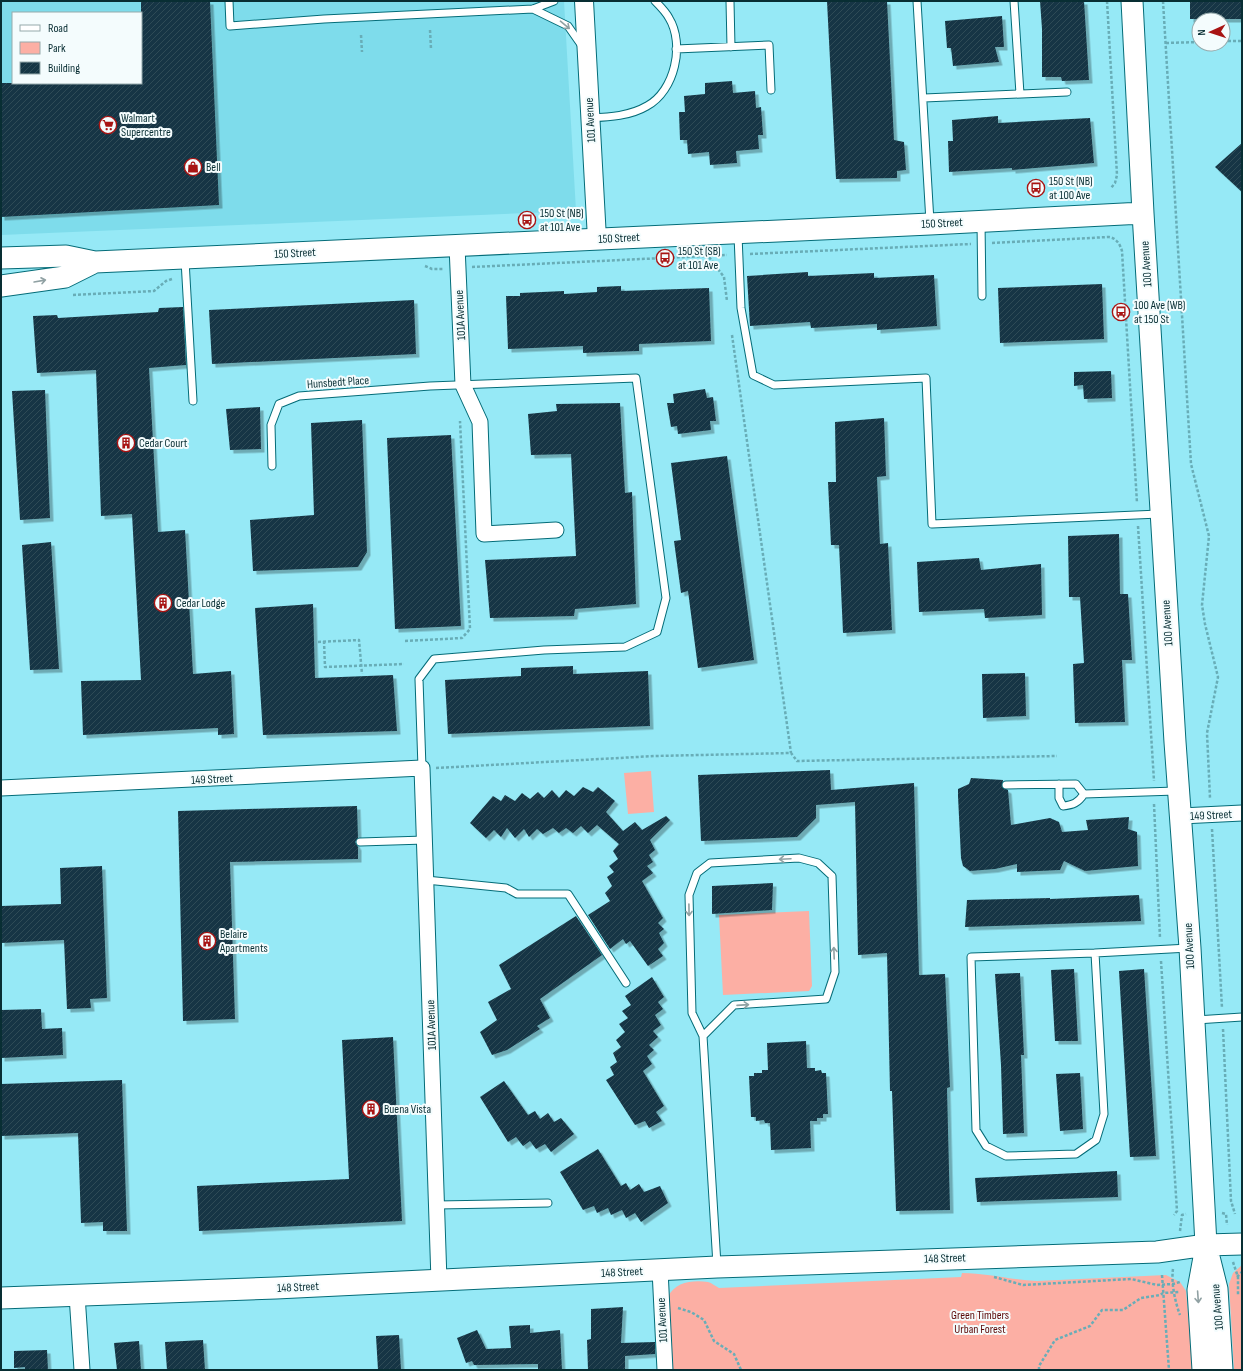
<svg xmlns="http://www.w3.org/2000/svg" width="1243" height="1371" font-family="'Sofia Sans Condensed',sans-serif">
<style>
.built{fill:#7edceb;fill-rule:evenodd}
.green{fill:#fcafa4}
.building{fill:url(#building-hatch);filter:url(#shadow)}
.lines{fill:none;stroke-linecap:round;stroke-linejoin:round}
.service-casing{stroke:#046c78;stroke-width:9}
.minor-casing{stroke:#046c78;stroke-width:17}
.tertiary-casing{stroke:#046c78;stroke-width:20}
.secondary-casing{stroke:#046c78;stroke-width:23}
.path{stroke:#68adb7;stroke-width:2.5;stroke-dasharray:3 2;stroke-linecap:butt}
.service{stroke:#fff;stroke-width:7}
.minor{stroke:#fff;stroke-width:15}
.tertiary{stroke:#fff;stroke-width:18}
.secondary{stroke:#fff;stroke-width:21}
.oneway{stroke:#90a1a3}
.labels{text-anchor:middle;stroke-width:4;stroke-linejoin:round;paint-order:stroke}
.poi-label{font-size:12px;fill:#082e33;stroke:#f4fcfd;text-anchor:start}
.street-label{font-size:12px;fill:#082e33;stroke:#f4fcfd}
.park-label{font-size:12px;fill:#5b0807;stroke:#f4fcfd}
</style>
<defs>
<pattern id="building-hatch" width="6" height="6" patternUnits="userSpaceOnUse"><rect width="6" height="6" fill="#163644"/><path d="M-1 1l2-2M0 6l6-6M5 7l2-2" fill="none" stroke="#2e4b57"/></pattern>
<filter id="shadow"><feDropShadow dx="3.5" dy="3.5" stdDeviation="0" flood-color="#0004"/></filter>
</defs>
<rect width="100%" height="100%" fill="#96e9f6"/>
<path class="built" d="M 1,1 L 564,1 L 576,211 L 1,235 ZM 13,13 L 141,13 L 141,83 L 13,83 Z"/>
<path class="green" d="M 651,771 L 654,812 L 628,814 L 624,773 Z
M 809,911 L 812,986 L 809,991 L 723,995 L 719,915 Z
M 1242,1265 L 1242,1370 L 1234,1370 L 1229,1284 L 1233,1273 Z
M 962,1273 C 987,1273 1011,1280 1037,1281 L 1166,1275 L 1180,1282 L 1186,1291 L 1193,1370 L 669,1370 L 668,1297 C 675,1282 692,1280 708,1282 C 712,1283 715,1286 719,1288 L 961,1277 Z"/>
<path class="building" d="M 141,1 L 210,1 L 219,205 L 1,217 L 1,83 L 141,83 Z
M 827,1 L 887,1 L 894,140 L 904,142 L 906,170 L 897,171 L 897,178 L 836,179 Z
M 1040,1 L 1084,1 L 1089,80 L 1062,81 L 1061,77 L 1042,77 L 1042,29 Z
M 1190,1 L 1242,1 L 1242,19 L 1190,19 Z
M 1002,16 L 1004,47 L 995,47 L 999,62 L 953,66 L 951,48 L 947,48 L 945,21 Z
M 732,81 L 733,93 L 755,91 L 756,108 L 761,107 L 763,135 L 758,135 L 759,149 L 736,151 L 737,163 L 710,165 L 709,152 L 688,154 L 687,140 L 680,140 L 679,112 L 685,112 L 684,96 L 705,94 L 705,83 Z
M 998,116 L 998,123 L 1090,118 L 1094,163 L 1012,170 L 1012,168 L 949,172 L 948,141 L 953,141 L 952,120 Z
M 1242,143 L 1242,192 L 1215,167 Z
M 808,272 L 808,276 L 874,273 L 874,278 L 934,275 L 937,326 L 877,330 L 877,324 L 811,328 L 810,322 L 750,326 L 747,276 Z
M 1102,284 L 1104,339 L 1000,343 L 998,288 Z
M 621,286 L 621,291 L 709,288 L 711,341 L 639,344 L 639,351 L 583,353 L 583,346 L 508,349 L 506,296 L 520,296 L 520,293 L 564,291 L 564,294 L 597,292 L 597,287 Z
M 414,300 L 416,354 L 212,364 L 209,310 Z
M 183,307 L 186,365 L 149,368 L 158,532 L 185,530 L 193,674 L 231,671 L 234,734 L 218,735 L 218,728 L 83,735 L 81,681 L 141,680 L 132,514 L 101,516 L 96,370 L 37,373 L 33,316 L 57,315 L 58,318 L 158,312 L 159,308 Z
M 1111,371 L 1112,398 L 1084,399 L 1083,385 L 1074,386 L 1074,372 Z
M 705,389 L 707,398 L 713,397 L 716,421 L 710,421 L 711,430 L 678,434 L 677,426 L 671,427 L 667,403 L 674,403 L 673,394 Z
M 45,390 L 50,518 L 20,520 L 12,391 Z
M 620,403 L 625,493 L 632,492 L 636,604 L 575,609 L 574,616 L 490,618 L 485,560 L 576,556 L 571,454 L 531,455 L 528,414 L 557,411 L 556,404 Z
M 260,407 L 261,449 L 230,450 L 226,409 Z
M 884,418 L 886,476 L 877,477 L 880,544 L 888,543 L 892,630 L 843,633 L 839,545 L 831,545 L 828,482 L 836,482 L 835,422 Z
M 362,420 L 367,552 L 358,567 L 253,571 L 250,520 L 314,515 L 311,423 Z
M 451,435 L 461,626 L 395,629 L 387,438 Z
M 727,456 L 754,660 L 698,668 L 688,591 L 681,593 L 674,541 L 681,540 L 671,463 Z
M 1119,534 L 1120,594 L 1128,594 L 1132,660 L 1122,660 L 1125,722 L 1075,723 L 1073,664 L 1084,663 L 1080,597 L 1069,597 L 1068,536 Z
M 51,542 L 59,669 L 30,670 L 22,545 Z
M 979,558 L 981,570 L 1041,564 L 1042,615 L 985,618 L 984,609 L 919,612 L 917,562 Z
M 313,604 L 315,678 L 393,675 L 397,731 L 263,735 L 255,608 Z
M 573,666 L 573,674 L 648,671 L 650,726 L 448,734 L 445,680 L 521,676 L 521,668 Z
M 1025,673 L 1026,716 L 983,718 L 982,674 Z
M 830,770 L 831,790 L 914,783 L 919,975 L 945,974 L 950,1087 L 947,1088 L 950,1210 L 896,1211 L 892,1091 L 890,1091 L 887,953 L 858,955 L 855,802 L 816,805 L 816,818 L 797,837 L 701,841 L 698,775 Z
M 971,778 L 1003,780 L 1002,787 L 1008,790 L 1011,825 L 1050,818 L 1059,822 L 1062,832 L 1088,830 L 1086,820 L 1129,817 L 1128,829 L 1137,832 L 1138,866 L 1085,871 L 1064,861 L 1060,870 L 1017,872 L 1017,864 L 995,869 L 970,871 L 963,866 L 961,858 L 958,796 L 958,789 L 969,784 Z
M 583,787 L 593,792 L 598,787 L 615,801 L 606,812 L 623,831 L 635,822 L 642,830 L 666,816 L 670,820 L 650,840 L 655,850 L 649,855 L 653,862 L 647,866 L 653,873 L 642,881 L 663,918 L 658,923 L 664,929 L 659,933 L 664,943 L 658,949 L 663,956 L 648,966 L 630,941 L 626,944 L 623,939 L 610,949 L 588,915 L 610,901 L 605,893 L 612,886 L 607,877 L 614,872 L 609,866 L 618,859 L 613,851 L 619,844 L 597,825 L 588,833 L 581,826 L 573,833 L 566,828 L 559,833 L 553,828 L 543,834 L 537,829 L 529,837 L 524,829 L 515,838 L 507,828 L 501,837 L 494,830 L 486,838 L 470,823 L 493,796 L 501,801 L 505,795 L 515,801 L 522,793 L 530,799 L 538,792 L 544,798 L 552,790 L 559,798 L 566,790 L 574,796 Z
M 357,806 L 358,838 L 355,842 L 358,847 L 358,859 L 230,862 L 235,1019 L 183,1021 L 178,811 Z
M 102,866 L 107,998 L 90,999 L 91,1008 L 67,1009 L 64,940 L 1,943 L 1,906 L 61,904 L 60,868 Z
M 773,883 L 772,910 L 712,914 L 712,886 Z
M 1139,895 L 1141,921 L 965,927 L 967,900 L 1050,898 L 1050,899 Z
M 576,916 L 602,955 L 540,999 L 550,1018 L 537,1026 L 540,1029 L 507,1050 L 492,1055 L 480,1032 L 497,1020 L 488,1002 L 511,989 L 499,965 Z
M 1074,969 L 1078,1041 L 1055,1041 L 1051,970 Z
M 1144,969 L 1156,1156 L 1130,1157 L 1119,971 Z
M 1020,973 L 1024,1055 L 1021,1055 L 1024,1133 L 1003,1134 L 1001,1065 L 995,974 Z
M 652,977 L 664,997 L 658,1002 L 663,1009 L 655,1015 L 661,1025 L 653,1031 L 658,1037 L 649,1045 L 654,1050 L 647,1056 L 652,1064 L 643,1071 L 664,1106 L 656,1112 L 662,1121 L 649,1128 L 645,1121 L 635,1125 L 606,1080 L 614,1075 L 610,1067 L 617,1062 L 613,1053 L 621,1047 L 616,1040 L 625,1032 L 619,1024 L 628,1018 L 622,1011 L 631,1005 L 625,996 Z
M 41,1009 L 42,1029 L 62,1028 L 63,1055 L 1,1058 L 1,1010 Z
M 393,1037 L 402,1221 L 199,1231 L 197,1186 L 349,1179 L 342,1040 Z
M 806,1041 L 807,1068 L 815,1068 L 815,1071 L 821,1070 L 822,1073 L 826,1073 L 828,1114 L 823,1114 L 823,1118 L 817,1118 L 817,1121 L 810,1121 L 811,1148 L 771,1150 L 770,1123 L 765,1123 L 764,1120 L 756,1121 L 756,1117 L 751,1117 L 749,1076 L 754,1076 L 754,1073 L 762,1073 L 762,1070 L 768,1070 L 767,1043 Z
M 1080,1073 L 1083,1129 L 1060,1131 L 1056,1074 Z
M 122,1080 L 127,1231 L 103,1231 L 103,1222 L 81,1223 L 78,1133 L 1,1136 L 1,1084 Z
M 504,1081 L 528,1115 L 535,1111 L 540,1119 L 548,1113 L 554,1122 L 561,1118 L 574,1134 L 551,1152 L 545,1144 L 536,1149 L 530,1141 L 523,1146 L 516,1137 L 508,1142 L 480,1097 Z
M 598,1149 L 621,1186 L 626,1183 L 630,1190 L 639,1184 L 644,1192 L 660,1186 L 668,1203 L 641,1222 L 635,1213 L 626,1218 L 622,1210 L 611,1215 L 608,1208 L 597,1213 L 594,1206 L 583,1210 L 560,1172 Z
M 1117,1171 L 1118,1197 L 977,1202 L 975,1178 Z
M 623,1307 L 621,1343 L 655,1342 L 655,1354 L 625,1356 L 625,1370 L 588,1370 L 587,1340 L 591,1339 L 591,1309 Z
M 530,1325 L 530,1333 L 560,1330 L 562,1370 L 538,1370 L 538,1364 L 474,1365 L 472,1361 L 466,1363 L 457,1338 L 477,1330 L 486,1349 L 511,1348 L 509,1326 Z
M 399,1335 L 401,1370 L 378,1370 L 376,1336 Z
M 203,1340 L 205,1370 L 167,1370 L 165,1342 Z
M 139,1341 L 141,1370 L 117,1370 L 114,1343 Z
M 47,1350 L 48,1370 L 25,1370 L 25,1367 L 14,1368 L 14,1351 Z"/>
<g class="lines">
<defs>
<path id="service" d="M 229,1 L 230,26 L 324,19 L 533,9 L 554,1
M 730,1 L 731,47
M 917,1 L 930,222
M 1014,1 L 1020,94
M 533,9 L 568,26 L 582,46
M 676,49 L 769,45 L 771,90
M 924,98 L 1067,92
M 590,118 C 610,117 630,116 647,106 C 675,91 685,44 669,18 C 666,12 660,6 655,1
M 981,223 L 982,296
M 738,235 L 741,308 L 753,375 L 774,385 L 926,378 L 932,524 L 1159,514
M 185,260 L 193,401
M 272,466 L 271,425 L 279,404 L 299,396 L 430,386 L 636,378 L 666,598 L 657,632 L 625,647 L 544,650 L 434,659 L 419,679 L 422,768
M 1059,784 L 1059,798 L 1063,806 C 1073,805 1078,803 1084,794
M 1006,785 L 1076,784 L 1084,794 L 1176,791
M 360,842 L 425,840
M 426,880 L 506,888 L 517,894 L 568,894 L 626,983
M 1095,953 L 1104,1114 L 1096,1140 L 1076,1154 L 1006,1156 L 986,1146 L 976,1130 L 971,957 Z
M 1095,953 L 1189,948
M 1196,1020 L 1242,1017
M 703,1036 L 734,1005 L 826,999 L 835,972 L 832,876 L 818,863 L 799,858 L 710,863 L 697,873 L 689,895 L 692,1013 L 703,1036 L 717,1265
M 437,1205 L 548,1203"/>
<path id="minor" d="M 457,246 L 463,385 L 480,422 L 484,534 L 556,530
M 1,788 L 422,768 L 439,1281
M 1181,816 L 1242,813
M 660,1270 L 665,1370
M 77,1295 L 82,1370"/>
<path id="tertiary" d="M 584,1 L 597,239"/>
<path id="secondary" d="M 1132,1 L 1143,213 L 1175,742 L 1190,948 L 1204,1207 L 1206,1245 L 1217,1289 L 1222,1370
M 1,258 L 66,256 L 95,262 L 930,224 L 1143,213
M 1,286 L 65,277 L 95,262
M 1,1298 L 276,1288 L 717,1267 L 1157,1252 L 1206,1245 L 1242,1244
M 1203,1370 L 1198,1290 L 1205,1252"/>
</defs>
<use href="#service" class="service-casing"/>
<use href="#minor" class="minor-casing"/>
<use href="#tertiary" class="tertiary-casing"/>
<use href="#secondary" class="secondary-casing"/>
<path class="path" d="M 1107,1 L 1117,175 L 1115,183 L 1111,188
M 1163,1 L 1191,464 L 1209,536 L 1202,605 L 1205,624 L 1218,677 L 1207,733 L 1210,798
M 430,30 L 431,49
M 361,35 L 362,52
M 1223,41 L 1242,41
M 1166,43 L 1199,42
M 992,243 L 1109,237 C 1116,238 1120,244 1122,251 L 1137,503
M 750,254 L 971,244
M 709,257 L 724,277 L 727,301
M 425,266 L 432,269 L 443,269
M 472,267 L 727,255
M 73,295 L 154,291 L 166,281 L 172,279
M 732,335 L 791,753
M 1138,526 L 1154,781
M 324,641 L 325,667 L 404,664
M 405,641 L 462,638 L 470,629 L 460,421
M 318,642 L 359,640 L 362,674
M 436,768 L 655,756 L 791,753 L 797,761 L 1057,756
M 1154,804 L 1160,938
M 1212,829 L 1222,1008
M 1161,961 L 1177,1211 L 1174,1215
M 1223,1029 L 1231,1201 L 1235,1214
M 1222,1213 L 1226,1214 L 1227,1225
M 1180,1231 L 1182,1215 L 1186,1214
M 1233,1262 L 1238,1277 L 1238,1296
M 1173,1269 C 1171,1282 1175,1302 1180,1315
M 1162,1275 L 1169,1370
M 994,1277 L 1023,1285 L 1131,1279 L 1157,1285 L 1173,1284 L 1180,1282
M 1237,1277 L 1242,1272
M 678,1308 L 691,1312 L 704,1320 L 714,1341 L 734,1354 L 741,1370
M 1039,1370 L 1039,1366 L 1055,1340 L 1090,1326 L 1102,1310 L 1123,1310 L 1141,1298 L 1160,1295 L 1163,1293 L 1180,1292"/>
<use href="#service" class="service"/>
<use href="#minor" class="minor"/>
<use href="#tertiary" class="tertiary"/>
<use href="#secondary" class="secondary"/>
</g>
<defs><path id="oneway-shaft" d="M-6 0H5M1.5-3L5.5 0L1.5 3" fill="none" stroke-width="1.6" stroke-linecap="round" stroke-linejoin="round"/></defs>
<g class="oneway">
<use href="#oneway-shaft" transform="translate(565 25) rotate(40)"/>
<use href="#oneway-shaft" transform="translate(40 281) rotate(-10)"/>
<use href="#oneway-shaft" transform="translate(785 859) rotate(177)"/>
<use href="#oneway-shaft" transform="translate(689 910) rotate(89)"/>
<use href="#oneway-shaft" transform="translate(834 953) rotate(-92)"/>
<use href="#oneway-shaft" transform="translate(743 1005) rotate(-4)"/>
<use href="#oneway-shaft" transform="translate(1198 1297) rotate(86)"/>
</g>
<defs>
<symbol id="supermarket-ring" viewBox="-11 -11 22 22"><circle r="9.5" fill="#f4fcfd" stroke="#a81413" stroke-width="1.5"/><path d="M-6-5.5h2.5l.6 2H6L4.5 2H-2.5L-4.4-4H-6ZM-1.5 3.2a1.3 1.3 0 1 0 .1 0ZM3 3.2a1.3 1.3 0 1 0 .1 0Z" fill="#a81413"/></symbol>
<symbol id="shop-ring" viewBox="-11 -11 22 22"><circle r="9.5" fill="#f4fcfd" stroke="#a81413" stroke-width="1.5"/><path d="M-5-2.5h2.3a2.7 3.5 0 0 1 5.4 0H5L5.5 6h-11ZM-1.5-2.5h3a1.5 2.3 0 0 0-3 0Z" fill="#a81413"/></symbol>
<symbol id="bus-ring" viewBox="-11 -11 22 22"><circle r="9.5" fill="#f4fcfd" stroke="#a81413" stroke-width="1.5"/><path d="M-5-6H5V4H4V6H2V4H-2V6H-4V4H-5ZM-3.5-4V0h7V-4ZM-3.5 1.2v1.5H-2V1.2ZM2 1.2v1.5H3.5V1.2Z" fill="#a81413"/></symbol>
<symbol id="building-ring" viewBox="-11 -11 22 22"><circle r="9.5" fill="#f4fcfd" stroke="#a81413" stroke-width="1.5"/><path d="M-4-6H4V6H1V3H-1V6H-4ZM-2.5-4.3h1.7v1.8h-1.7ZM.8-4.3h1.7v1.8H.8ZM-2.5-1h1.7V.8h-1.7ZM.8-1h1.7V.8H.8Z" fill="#a81413"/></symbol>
</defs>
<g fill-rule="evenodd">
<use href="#supermarket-ring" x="98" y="115" width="20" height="20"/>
<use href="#shop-ring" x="183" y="157" width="20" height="20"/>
<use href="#bus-ring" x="1026" y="178" width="20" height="20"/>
<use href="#bus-ring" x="517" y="210" width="20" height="20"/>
<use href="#bus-ring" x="655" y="248" width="20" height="20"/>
<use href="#bus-ring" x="1111" y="302" width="20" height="20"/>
<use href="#building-ring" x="116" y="433" width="20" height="20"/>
<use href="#building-ring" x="153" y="593" width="20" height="20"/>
<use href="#building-ring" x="197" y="931" width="20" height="20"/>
<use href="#building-ring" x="361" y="1099" width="20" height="20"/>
</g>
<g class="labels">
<g class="poi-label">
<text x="121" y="122">Walmart<tspan x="121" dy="14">Supercentre</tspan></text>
<text x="206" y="171">Bell</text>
<text x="1049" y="185">150 St (NB)<tspan x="1049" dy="14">at 100 Ave</tspan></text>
<text x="540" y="217">150 St (NB)<tspan x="540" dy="14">at 101 Ave</tspan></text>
<text x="678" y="255">150 St (SB)<tspan x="678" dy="14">at 101 Ave</tspan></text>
<text x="1134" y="309">100 Ave (WB)<tspan x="1134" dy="14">at 150 St</tspan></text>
<text x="139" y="447">Cedar Court</text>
<text x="176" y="607">Cedar Lodge</text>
<text x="220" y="938">Belaire<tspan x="220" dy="14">Apartments</tspan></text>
<text x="384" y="1113">Buena Vista</text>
</g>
<g class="street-label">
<text transform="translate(590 120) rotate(-93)" y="4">101 Avenue</text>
<text transform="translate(942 223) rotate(-3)" y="4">150 Street</text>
<text transform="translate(619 238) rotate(-3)" y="4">150 Street</text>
<text transform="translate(295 253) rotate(-3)" y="4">150 Street</text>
<text transform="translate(1146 264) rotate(-94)" y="4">100 Avenue</text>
<text transform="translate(460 315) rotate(-93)" y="4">101A Avenue</text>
<text transform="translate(338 382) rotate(-4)" y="4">Hunsbedt Place</text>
<text transform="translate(1167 623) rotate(-94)" y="4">100 Avenue</text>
<text transform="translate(212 779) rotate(-3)" y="4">149 Street</text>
<text transform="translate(1211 815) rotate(-3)" y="4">149 Street</text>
<text transform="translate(1189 946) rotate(-93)" y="4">100 Avenue</text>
<text transform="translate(431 1025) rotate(-92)" y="4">101A Avenue</text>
<text transform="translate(945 1258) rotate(-2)" y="4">148 Street</text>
<text transform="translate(622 1272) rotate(-3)" y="4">148 Street</text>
<text transform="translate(298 1287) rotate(-3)" y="4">148 Street</text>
<text transform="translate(1217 1307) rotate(-95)" y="4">100 Avenue</text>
<text transform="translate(662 1320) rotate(-93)" y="4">101 Avenue</text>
</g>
<g class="park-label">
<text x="980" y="1319">Green Timbers<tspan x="980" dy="14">Urban Forest</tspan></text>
</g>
</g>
<rect width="1243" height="1371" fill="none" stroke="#082e33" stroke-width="4"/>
<rect x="12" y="12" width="130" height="72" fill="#f4fcfd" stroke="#96aaac"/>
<rect x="20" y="25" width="20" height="6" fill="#ffffff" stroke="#96aaac"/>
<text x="48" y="32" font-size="12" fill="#082e33">Road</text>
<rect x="20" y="42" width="20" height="12" fill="#fcafa4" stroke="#96aaac"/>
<text x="48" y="52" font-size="12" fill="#082e33">Park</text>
<rect x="20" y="62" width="20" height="12" fill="url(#building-hatch)" stroke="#96aaac"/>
<text x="48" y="72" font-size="12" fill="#082e33">Building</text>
<g transform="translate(1211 32) rotate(267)"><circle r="19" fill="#f4fcfd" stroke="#96aaac"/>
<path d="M0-3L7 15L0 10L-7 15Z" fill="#a81413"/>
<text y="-6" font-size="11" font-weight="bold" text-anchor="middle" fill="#082e33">N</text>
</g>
</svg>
